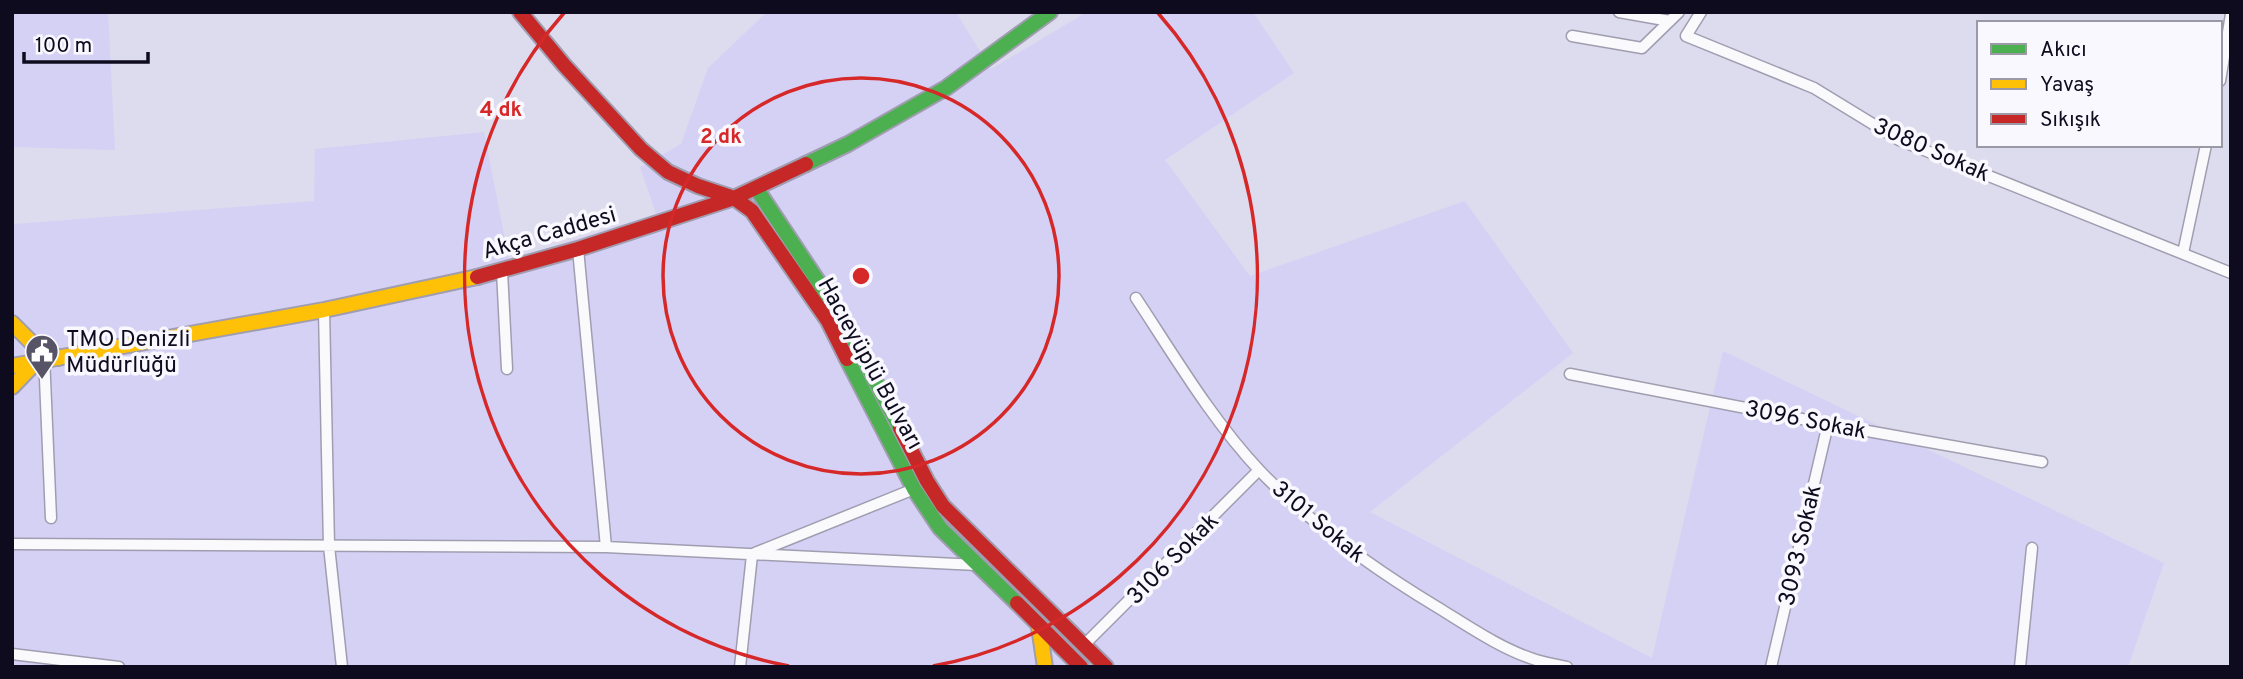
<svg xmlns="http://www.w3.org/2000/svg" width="2243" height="679" font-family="Overpass,sans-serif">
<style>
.built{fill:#d5d1f5}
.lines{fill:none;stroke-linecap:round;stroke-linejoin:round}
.street-casing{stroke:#a09db0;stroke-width:13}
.fast-casing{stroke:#a09db0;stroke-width:18}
.slow-casing{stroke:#a09db0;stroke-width:18}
.jam-casing{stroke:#a09db0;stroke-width:18}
.street{stroke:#fafafc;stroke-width:10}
.fast{stroke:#4caf50;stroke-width:14}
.slow{stroke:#ffc107;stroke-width:14}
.jam{stroke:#c62828;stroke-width:14}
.ring{fill:none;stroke:#d62828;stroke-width:3.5}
.labels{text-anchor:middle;stroke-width:7;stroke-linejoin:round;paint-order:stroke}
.street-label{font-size:23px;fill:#0f0b1f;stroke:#f9f8fe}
.poi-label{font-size:23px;fill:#0f0b1f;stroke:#f9f8fe;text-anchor:start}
.centre{fill:#d62828;stroke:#f9f8fe;stroke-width:3.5}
.ring-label{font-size:21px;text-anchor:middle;font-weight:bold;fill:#d62828;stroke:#f9f8fe;stroke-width:7;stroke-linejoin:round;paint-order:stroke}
</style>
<rect width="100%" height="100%" fill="#dddbee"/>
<path class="built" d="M 12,12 L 108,12 L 115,150 L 12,147 Z
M 767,12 L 956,12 L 991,69 L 1087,12 L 1253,12 L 1294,73 L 1165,160 L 1250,276 L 1465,201 L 1573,353 L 1370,512 L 1652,658 L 1723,351 L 2164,563 L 2128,667 L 12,667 L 12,186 L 14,224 L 314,201 L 315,149 L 484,132 L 509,260 L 656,214 L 640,167 L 681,144 L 708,68 Z"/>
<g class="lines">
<defs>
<path id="street" d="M 1619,12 L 1670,21
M 1701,12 L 1686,36 L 1814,88 L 1899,140 L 2231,273
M 1572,36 L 1642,48 L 1679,12
M 2220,81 L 2231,14
M 578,249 L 606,547
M 2183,253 L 2206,145
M 502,271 L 507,369
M 1136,298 C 1175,357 1212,420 1260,471 C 1312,525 1374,569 1437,607 C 1468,626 1501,649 1536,660 C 1546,663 1557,665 1567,667
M 324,310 L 329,546 L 342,667
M 44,356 L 51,518
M 1570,374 L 1828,424 L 2042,462
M 12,544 L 606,547 L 977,565
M 755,553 L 914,489
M 1084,645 L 1259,470
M 12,654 L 119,667
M 740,667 L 752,555
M 1771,667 L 1828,424
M 2020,667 L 2032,548"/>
<path id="fast" d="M 806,164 L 848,144 L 946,88 L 1050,12
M 756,188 L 841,316 L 900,428
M 847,359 L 914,489 L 940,528 L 1017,603"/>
<path id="slow" d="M 12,323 L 33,344 L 59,358
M 12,366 L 324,310 L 477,277
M 12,387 L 36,362
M 1039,627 L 1045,667"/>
<path id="jam" d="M 520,12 L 564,65 L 641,149 L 668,172 L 698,186 L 734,198 L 752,211 L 828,321 L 847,359
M 477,277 L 578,249 L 734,198 L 806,164
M 900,428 L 927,481 L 943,506 L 1106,667
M 1017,603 L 1081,667"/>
</defs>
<use href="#street" class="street-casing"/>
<use href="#fast" class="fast-casing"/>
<use href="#slow" class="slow-casing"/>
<use href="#jam" class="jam-casing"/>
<use href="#street" class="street"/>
<use href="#fast" class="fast"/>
<use href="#slow" class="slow"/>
<use href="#jam" class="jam"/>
</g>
<g class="ring">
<circle cx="861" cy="276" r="198"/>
<path d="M789 666A397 397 0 0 1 564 13M1158 13A397 397 0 0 1 933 666"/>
</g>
<defs>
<symbol id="civic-pin" viewBox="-11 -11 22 30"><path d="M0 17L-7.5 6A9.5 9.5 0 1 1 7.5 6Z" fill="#575467" stroke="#f9f8fe"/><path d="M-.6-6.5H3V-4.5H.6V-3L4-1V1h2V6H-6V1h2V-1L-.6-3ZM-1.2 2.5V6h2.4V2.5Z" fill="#fff"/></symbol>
</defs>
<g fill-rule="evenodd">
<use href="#civic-pin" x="23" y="332" width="38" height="52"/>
</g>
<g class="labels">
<g class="street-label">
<text transform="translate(1932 149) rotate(24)" y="8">3080 Sokak</text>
<text transform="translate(549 232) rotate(-16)" y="8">Akça Caddesi</text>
<text transform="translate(871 363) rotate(61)" y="8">Hacıeyüplü Bulvarı</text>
<text transform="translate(1806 419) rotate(11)" y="8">3096 Sokak</text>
<text transform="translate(1319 521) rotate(40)" y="8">3101 Sokak</text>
<text transform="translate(1799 545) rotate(-77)" y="8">3093 Sokak</text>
<text transform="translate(1172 558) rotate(-45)" y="8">3106 Sokak</text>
</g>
<g class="poi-label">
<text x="66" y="346">TMO Denizli<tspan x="66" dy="26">Müdürlüğü</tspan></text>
</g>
</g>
<circle cx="861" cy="276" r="10" class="centre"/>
<g class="ring-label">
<text x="501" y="116">4 dk</text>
<text x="721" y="143">2 dk</text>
</g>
<rect width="2243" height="679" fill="none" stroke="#0f0b1f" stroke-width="28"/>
<rect x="1977" y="21" width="245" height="126" fill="#f9f8fe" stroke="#9b99a5" stroke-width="2"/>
<rect x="1991" y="44" width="35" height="10" fill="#4caf50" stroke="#9b99a5" stroke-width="2"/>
<text x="2040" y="56" font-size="21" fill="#0f0b1f">Akıcı</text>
<rect x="1991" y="79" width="35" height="10" fill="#ffc107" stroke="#9b99a5" stroke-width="2"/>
<text x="2040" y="91" font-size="21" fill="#0f0b1f">Yavaş</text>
<rect x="1991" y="114" width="35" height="10" fill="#c62828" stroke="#9b99a5" stroke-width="2"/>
<text x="2040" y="126" font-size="21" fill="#0f0b1f">Sıkışık</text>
<path d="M24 52v10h124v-10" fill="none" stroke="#0f0b1f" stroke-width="3.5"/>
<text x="35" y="52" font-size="21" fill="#0f0b1f" stroke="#f9f8fe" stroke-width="5" paint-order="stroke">100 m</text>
</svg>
